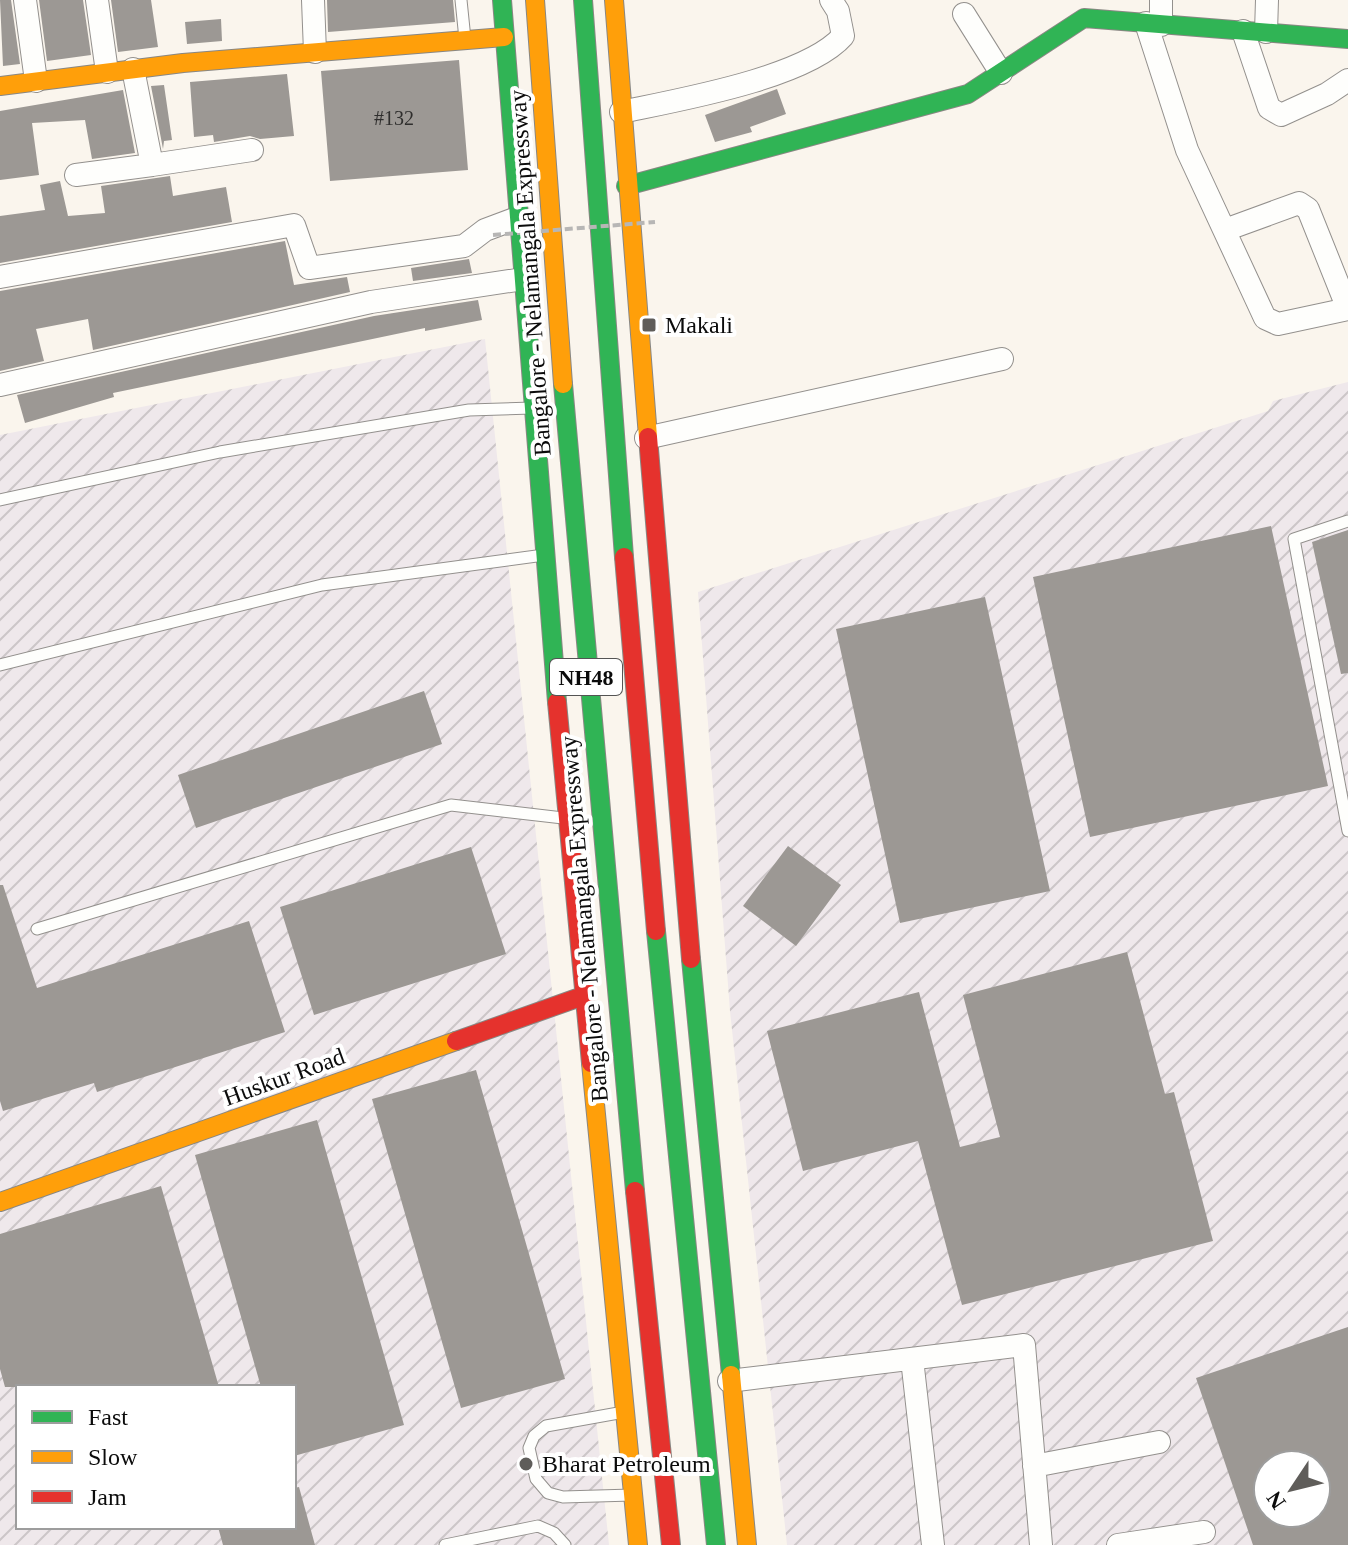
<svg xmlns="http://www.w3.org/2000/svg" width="1348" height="1545" font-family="Georgia,serif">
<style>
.industrial{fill:url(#industrial-furrows);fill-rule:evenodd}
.building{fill:#9c9894;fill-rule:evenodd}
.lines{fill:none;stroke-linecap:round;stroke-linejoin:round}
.lane-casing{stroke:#93908d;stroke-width:13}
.street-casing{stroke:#93908d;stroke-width:24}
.fast-casing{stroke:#898783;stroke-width:20}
.slow-casing{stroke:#898783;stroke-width:20}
.jam-casing{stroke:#898783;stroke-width:20}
.lane{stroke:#fefefc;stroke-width:11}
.street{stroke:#fefefc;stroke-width:22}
.fast{stroke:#30b455;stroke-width:18}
.slow{stroke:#ff9f0a;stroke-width:18}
.jam{stroke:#e5322d;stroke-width:18}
.path-bridge{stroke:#b7b6b5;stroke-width:4;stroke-dasharray:8 4;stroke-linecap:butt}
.poi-dot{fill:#5f5d5a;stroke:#fff;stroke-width:3}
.labels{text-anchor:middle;stroke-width:8;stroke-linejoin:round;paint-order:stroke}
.number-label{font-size:20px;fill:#2f2e2d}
.shield{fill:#fff;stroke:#545454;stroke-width:2}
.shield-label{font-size:22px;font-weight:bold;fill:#0b0b0b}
.street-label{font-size:24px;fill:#0b0b0b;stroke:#fff}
.poi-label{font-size:24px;fill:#0b0b0b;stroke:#fff;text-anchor:start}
</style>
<defs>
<pattern id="industrial-furrows" width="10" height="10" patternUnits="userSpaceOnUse" patternTransform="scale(2)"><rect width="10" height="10" fill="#efe8eb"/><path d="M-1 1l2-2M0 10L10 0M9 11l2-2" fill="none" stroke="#ccc6c8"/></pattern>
</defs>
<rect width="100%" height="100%" fill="#faf5ed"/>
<path class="industrial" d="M 485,339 L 609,1545 L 0,1545 L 0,435 ZM 18,1387 L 294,1387 L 294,1527 L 18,1527 Z
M 1348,382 L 1348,1545 L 787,1545 L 730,1011 L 698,592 L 1268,411 L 1273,401 ZM 1268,1465 L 1316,1465 L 1316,1513 L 1268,1513 Z"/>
<path class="building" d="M 0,0 L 11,0 L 20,64 L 3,66 Z
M 39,0 L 83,0 L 91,55 L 47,61 Z
M 111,0 L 151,0 L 158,47 L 118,52 Z
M 327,0 L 453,0 L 455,22 L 328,32 Z
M 221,19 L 222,41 L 187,44 L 185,22 Z
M 459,60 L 468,170 L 330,181 L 321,71 Z
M 287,74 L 294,136 L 260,139 L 250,136 L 214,142 L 213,135 L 194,137 L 190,82 Z
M 164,85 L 172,140 L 164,141 L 163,149 L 151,86 Z
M 777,89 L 786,114 L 750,127 L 752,132 L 715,142 L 705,115 Z
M 123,90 L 135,153 L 92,159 L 85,120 L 32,123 L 39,175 L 0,180 L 0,111 Z
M 170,176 L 173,196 L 226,187 L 232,222 L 0,263 L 0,216 L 45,210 L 40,185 L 60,181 L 68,216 L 105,213 L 101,186 Z
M 285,241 L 294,285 L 347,277 L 350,292 L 93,350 L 88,319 L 36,329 L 44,361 L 0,371 L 0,291 Z
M 469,259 L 472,273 L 413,281 L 411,268 Z
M 478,300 L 482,320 L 425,331 L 425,328 L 113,393 L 114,397 L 25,423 L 17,395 L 374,316 Z
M 1271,526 L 1328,786 L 1090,837 L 1033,577 Z
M 1348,530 L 1348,673 L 1341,674 L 1312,542 Z
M 985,597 L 1050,891 L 900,923 L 836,629 Z
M 424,691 L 442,744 L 196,828 L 178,775 Z
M 788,846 L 841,885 L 796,946 L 743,906 Z
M 471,847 L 506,954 L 314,1015 L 280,907 Z
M 0,885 L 3,885 L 37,988 L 249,921 L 285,1032 L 97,1092 L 94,1083 L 3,1111 L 0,1101 Z
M 1127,952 L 1165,1094 L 1174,1092 L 1213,1241 L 962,1305 L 918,1141 L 803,1171 L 767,1031 L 919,992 L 960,1147 L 1000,1137 L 963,995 Z
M 476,1070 L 565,1379 L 461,1408 L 372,1099 Z
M 317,1120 L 404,1425 L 294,1456 L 294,1387 L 261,1387 L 195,1155 Z
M 161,1186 L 219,1387 L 5,1387 L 0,1369 L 0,1234 Z
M 1348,1327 L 1348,1545 L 1253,1545 L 1196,1378 ZM 1268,1465 L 1316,1465 L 1316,1513 L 1268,1513 Z
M 299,1487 L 315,1545 L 223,1545 L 218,1527 L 294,1527 L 294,1488 Z"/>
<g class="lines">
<defs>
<path id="lane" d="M 461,0 L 465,39
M 0,500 L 220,452 L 469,410 L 532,408
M 1348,521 L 1294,539 L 1348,831
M 0,665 L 322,585 L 544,555
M 37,929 L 451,805 L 563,818
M 624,1412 L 546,1426 L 534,1436 L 529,1448 L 536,1479 L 548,1493 L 563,1497 L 632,1495
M 445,1545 L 538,1526 L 554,1533 L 565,1545"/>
<path id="street" d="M 25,0 L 36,81
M 97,0 L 107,72
M 313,0 L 315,52
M 1161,0 L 1161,25
M 964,14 L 1001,73
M 1146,23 L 1187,150 L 1265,318 L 1278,324 L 1348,309
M 1243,31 L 1269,108 L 1281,115 L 1327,94 L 1348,80
M 1266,32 L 1267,0
M 133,69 L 152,165 L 252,150
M 621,112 C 678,100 806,78 843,36 L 838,11 L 831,0
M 76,175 L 152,165
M 1225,230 L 1299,203 L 1308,209 L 1348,309
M 0,277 L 294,225 L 309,268 L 464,246 L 485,230 L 517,218
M 0,385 L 371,302 L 523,279
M 646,438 L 1002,359
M 912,1359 L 933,1545
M 729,1381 L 1024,1345 L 1041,1545
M 1034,1466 L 1159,1442
M 1118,1545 L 1204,1532"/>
<path id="fast" d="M 502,0 L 557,702
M 583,0 L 624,557
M 626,186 L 968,94 L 1084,18 L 1348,39
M 563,384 L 635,1191
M 656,931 L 716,1545
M 691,959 L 731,1375"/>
<path id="slow" d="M 535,0 L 563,384
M 614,0 L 648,437
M 0,86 L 183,63 L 504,37
M 591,1063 L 638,1545
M 0,1202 L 456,1041
M 731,1375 L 747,1545"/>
<path id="jam" d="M 648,437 L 691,959
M 624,557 L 656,931
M 557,702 L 591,1063
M 456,1041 L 583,996
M 635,1191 L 671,1545"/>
</defs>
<use href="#lane" class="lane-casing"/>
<use href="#street" class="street-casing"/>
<use href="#fast" class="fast-casing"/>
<use href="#slow" class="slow-casing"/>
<use href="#jam" class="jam-casing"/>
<use href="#lane" class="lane"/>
<use href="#street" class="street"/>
<use href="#fast" class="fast"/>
<use href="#slow" class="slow"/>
<use href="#jam" class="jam"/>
<path class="path-bridge" d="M 493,235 L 655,222"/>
</g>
<g class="poi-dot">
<rect x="641" y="317" width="16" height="16" rx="4"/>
<circle cx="526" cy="1464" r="8"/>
</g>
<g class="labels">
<g class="number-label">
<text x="394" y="125">#132</text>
</g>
<rect class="shield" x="550" y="659" width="72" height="36" rx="6"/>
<g class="shield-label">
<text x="586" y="685">NH48</text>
</g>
<g class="street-label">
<text transform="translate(530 273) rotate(-94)" y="8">Bangalore - Nelamangala Expressway</text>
<text transform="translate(584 919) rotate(-95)" y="8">Bangalore - Nelamangala Expressway</text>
<text transform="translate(284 1077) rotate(-20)" y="8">Huskur Road</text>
</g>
<g class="poi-label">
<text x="665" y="333">Makali</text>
<text x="542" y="1472">Bharat Petroleum</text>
</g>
</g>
<rect x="16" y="1385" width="280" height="144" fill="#ffffff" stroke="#9d9d9d" stroke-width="2"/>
<rect x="32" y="1411" width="40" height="12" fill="#30b455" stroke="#9d9d9d" stroke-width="2"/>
<text x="88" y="1425" font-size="24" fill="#0b0b0b">Fast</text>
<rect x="32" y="1451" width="40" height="12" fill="#ff9f0a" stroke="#9d9d9d" stroke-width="2"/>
<text x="88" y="1465" font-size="24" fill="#0b0b0b">Slow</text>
<rect x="32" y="1491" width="40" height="12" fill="#e5322d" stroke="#9d9d9d" stroke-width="2"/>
<text x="88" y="1505" font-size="24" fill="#0b0b0b">Jam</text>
<g transform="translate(1292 1489) rotate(235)"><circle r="38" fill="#ffffff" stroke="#9d9d9d" stroke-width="2"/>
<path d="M0-6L14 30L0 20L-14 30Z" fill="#5f5d5a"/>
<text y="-12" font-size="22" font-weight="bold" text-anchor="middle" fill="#0b0b0b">N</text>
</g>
</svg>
